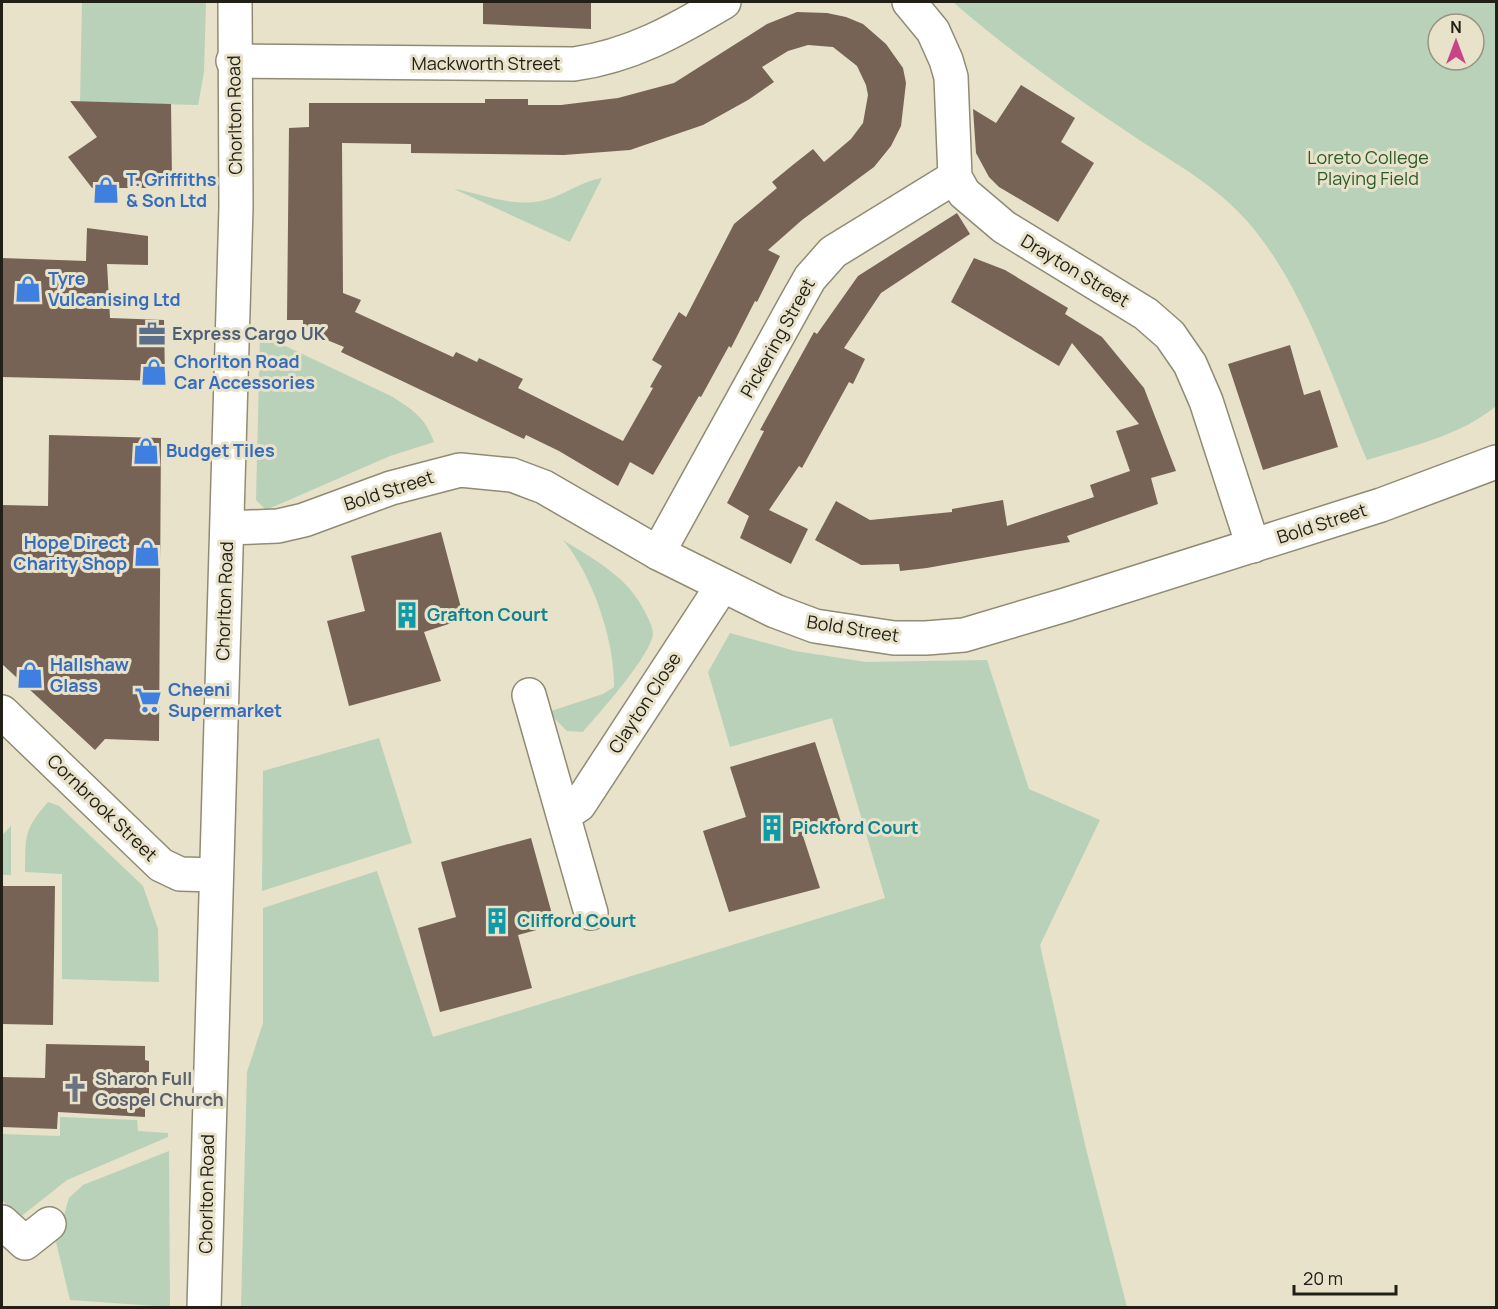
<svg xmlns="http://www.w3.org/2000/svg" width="1498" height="1309" font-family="Manrope,sans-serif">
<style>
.green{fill:#b9d1b9;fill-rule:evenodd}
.building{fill:#776355;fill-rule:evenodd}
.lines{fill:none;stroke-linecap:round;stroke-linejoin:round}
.street-casing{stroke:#908b74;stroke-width:36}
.secondary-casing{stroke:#908b74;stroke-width:36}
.street{stroke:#fff;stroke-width:33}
.secondary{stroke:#fff;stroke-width:33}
.labels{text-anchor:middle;stroke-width:6;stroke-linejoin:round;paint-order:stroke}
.street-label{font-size:18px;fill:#222016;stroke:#e7e2c9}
.park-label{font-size:18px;fill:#285a2a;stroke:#e7e2c9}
.shop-label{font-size:18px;font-weight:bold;fill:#366cbe;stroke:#e7e2c9;text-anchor:start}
.service-label{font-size:18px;font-weight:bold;fill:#4e5e75;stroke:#e7e2c9;text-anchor:start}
.culture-label{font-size:18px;font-weight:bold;fill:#0d838f;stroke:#e7e2c9;text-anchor:start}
.worship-label{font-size:18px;font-weight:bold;fill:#5b616d;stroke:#e7e2c9;text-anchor:start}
</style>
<rect width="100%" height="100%" fill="#e7e2c9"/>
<path class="green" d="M 82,2 L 206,2 L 204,72 L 198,105 L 80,102 Z
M 953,2 L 1496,2 L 1496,406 C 1460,436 1411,446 1367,460 C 1333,381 1304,286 1247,221 C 1212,181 1163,157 1120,127 C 1062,88 1006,48 953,2 ZM 1438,24 L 1474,24 L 1474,60 L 1438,60 Z
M 602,178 L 570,242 L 454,189 C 484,194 510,207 541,201 C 562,197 581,181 602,178 Z
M 260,334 L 391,396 C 413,410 425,417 434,442 L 390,456 L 266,510 L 256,500 Z
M 563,540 C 595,560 628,577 645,612 C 648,618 653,627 653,634 C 650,657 599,713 583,732 L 567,731 L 548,712 L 603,694 L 614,687 C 615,641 592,574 563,540 Z
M 730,633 L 795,651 L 866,662 L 987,660 L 1029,789 L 1100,820 L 1040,945 L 1086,1149 L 1127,1307 L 241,1307 L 247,1072 L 263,1023 L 263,908 L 377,871 L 433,1037 L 885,898 L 832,718 L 730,747 L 708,672 Z
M 379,738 L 412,843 L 262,891 L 263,771 Z
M 48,802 L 59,806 L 143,886 L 158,929 L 159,982 L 62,979 L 62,874 L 25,872 C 26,835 23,831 48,802 Z
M 11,826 L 11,875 L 2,875 L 2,835 Z
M 60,1117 L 137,1120 L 138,1131 L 168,1133 L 168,1137 L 67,1180 L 19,1218 L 2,1200 L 2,1134 L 60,1136 Z
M 169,1151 L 170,1307 L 70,1300 L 56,1242 L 69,1198 L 83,1185 Z"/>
<path class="building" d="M 483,2 L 591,2 L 591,29 L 483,24 Z
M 797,12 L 827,13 L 846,17 L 863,24 L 886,44 L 903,68 L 906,83 L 901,126 L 891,146 L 874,167 L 802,220 L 768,250 L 780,256 L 757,302 L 755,301 L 731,348 L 729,346 L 701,397 L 699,396 L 653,475 L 630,462 L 618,486 L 559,451 L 526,435 L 524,439 L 341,352 L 344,347 L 303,330 L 303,320 L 287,320 L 289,128 L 309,127 L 309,103 L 485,103 L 485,99 L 528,99 L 528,105 L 561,105 L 618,98 L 674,83 L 767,24 ZM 808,45 L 833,47 L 857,66 L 866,85 L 868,95 L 863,123 L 851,139 L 824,162 L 813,149 L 794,164 L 772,182 L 777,188 L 734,224 L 686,317 L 679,312 L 652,360 L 662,366 L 650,387 L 653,388 L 623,441 L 518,388 L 523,379 L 479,358 L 477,362 L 456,352 L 453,357 L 355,312 L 361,300 L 343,293 L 342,143 L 411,144 L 411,153 L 564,155 L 630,150 L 703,125 L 748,100 L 774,82 L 762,67 L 788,51 Z
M 1021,85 L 1075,118 L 1061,142 L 1094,163 L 1058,222 L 999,187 L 989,177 L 976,153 L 973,109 L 996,123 Z
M 70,101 L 171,104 L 172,180 L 161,188 L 92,188 L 68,157 L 97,137 Z
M 957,213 L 970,234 L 881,293 L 844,348 L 865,359 L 853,384 L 849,382 L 802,468 L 799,466 L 769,510 L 808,529 L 791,564 L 740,538 L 749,516 L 727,503 L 764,431 L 760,430 L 814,332 L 817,334 L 858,276 Z
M 87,228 L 148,236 L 148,265 L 107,264 L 110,318 L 164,320 L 165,381 L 2,377 L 2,258 L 86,261 Z
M 974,258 L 1005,270 L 1068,308 L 1065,314 L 1102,337 L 1144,388 L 1176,471 L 1151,478 L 1158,504 L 1067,536 L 1070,542 L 927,568 L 900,571 L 899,564 L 861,565 L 815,540 L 836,501 L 870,520 L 952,512 L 952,509 L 1003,500 L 1007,526 L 1094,497 L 1090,485 L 1130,471 L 1116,431 L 1139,424 L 1072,343 L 1059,366 L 951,302 Z
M 1290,345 L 1304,395 L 1320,390 L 1338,447 L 1263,470 L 1228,364 Z
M 49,435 L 161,438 L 159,741 L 105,739 L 95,750 L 2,664 L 2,505 L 48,506 Z
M 441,532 L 464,619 L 424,632 L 441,681 L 349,706 L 327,621 L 365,611 L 351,556 Z
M 815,742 L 842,825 L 803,836 L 820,888 L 729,912 L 703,831 L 746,817 L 730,767 Z
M 531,838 L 555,925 L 518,935 L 532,988 L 440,1012 L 418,928 L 456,917 L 441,862 Z
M 2,886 L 55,886 L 53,1025 L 2,1024 Z
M 46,1044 L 145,1046 L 145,1060 L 149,1061 L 149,1100 L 145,1100 L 145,1117 L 58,1112 L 57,1129 L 2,1127 L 2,1077 L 45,1078 Z"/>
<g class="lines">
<defs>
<path id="street" d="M 909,2 L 933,31 L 946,60 L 951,77 L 955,177 L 964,193 L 1004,227 L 1146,314 L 1170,335 L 1190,364 L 1206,401 L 1253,546
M 233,61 L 574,64 C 631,56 675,31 724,2
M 658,553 L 797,301 L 810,278 L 833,252 L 955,177
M 529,695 L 591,913
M 2,712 L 161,865 L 180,874 L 216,875
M 563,815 L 579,805 L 722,586
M 2,1222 L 25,1243 L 49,1224"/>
<path id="secondary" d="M 227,528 L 278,526 L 304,520 L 391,488 L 460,470 L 512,475 L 544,487 L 658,553 L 775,611 L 815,626 L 894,638 L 926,638 L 964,635 L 1065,605 L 1381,505 L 1496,462
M 204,1308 L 236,207 L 235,2"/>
</defs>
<use href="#street" class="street-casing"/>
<use href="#secondary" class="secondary-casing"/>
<use href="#street" class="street"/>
<use href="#secondary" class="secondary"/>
</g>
<defs>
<symbol id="shop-bare" viewBox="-9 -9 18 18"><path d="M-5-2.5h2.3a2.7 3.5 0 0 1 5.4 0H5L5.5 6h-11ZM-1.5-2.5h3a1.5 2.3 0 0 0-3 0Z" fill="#3f7fe0" stroke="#e7e2c9" stroke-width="2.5" paint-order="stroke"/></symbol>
<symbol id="office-bare" viewBox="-9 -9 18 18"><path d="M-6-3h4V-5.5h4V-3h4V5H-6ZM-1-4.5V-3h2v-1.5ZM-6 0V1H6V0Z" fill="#5c6f8a" stroke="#e7e2c9" stroke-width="2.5" paint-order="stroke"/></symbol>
<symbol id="building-bare" viewBox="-9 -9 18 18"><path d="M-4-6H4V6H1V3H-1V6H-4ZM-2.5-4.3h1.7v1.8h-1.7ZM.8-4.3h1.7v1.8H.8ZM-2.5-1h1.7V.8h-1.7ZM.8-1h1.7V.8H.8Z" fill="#0f9aa8" stroke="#e7e2c9" stroke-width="2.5" paint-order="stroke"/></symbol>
<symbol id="supermarket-bare" viewBox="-9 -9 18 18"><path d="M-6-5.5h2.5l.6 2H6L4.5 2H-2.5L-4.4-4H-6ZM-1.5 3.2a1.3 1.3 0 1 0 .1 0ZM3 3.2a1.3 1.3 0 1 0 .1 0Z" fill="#3f7fe0" stroke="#e7e2c9" stroke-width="2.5" paint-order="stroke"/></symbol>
<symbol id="church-bare" viewBox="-9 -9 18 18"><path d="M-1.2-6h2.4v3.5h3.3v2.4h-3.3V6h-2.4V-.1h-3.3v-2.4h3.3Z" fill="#6b7280" stroke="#e7e2c9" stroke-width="2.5" paint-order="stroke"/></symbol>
</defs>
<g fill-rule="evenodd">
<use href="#shop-bare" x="87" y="171" width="38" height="38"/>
<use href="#shop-bare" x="9" y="270" width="38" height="38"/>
<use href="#office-bare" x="133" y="315" width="38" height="38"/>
<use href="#shop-bare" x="135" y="353" width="38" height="38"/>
<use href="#shop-bare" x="127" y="432" width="38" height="38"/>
<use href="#shop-bare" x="128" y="534" width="38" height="38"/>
<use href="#building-bare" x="388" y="596" width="38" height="38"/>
<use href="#shop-bare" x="11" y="656" width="38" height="38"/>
<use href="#supermarket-bare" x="129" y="681" width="38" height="38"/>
<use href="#building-bare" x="753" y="809" width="38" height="38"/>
<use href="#building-bare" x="478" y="902" width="38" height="38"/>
<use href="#church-bare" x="56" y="1070" width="38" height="38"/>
</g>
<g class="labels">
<g class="street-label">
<text x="486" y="70">Mackworth Street</text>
<text transform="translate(235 115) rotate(-91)" y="6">Chorlton Road</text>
<text transform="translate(1075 271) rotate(31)" y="6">Drayton Street</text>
<text transform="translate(778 338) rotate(-61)" y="6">Pickering Street</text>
<text transform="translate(389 491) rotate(-18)" y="6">Bold Street</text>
<text transform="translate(1322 524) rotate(-18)" y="6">Bold Street</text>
<text transform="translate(225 601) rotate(-88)" y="6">Chorlton Road</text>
<text transform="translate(853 629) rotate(9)" y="6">Bold Street</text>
<text transform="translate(645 703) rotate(-57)" y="6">Clayton Close</text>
<text transform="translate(102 808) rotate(44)" y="6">Cornbrook Street</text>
<text transform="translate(207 1194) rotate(-89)" y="6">Chorlton Road</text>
</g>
<g class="park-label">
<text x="1368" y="164">Loreto College<tspan x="1368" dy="21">Playing Field</tspan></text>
</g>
<g class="shop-label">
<text x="126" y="186">T. Griffiths<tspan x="126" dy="21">&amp; Son Ltd</tspan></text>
<text x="48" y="285">Tyre<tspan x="48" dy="21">Vulcanising Ltd</tspan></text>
<text x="174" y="368">Chorlton Road<tspan x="174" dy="21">Car Accessories</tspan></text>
<text x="166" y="457">Budget Tiles</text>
<text x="127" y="549" text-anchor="end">Hope Direct<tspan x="127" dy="21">Charity Shop</tspan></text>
<text x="50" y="671">Hallshaw<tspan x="50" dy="21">Glass</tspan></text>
<text x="168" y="696">Cheeni<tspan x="168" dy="21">Supermarket</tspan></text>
</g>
<g class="service-label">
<text x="172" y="340">Express Cargo UK</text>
</g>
<g class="culture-label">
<text x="427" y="621">Grafton Court</text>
<text x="792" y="834">Pickford Court</text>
<text x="517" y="927">Clifford Court</text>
</g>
<g class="worship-label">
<text x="95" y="1085">Sharon Full<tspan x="95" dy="21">Gospel Church</tspan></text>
</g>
</g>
<rect width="1498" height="1309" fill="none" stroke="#222016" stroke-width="6"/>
<g transform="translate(1456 42)"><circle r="28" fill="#e7e2c9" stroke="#989481" stroke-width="1.5"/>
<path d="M0-4.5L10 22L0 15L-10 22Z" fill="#c74489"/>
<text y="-9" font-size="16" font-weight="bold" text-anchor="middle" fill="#222016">N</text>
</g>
<path d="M1294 1285v9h102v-9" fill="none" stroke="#222016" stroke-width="3"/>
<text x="1303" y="1285" font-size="18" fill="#222016" stroke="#e7e2c9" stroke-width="4.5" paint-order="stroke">20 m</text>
</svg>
